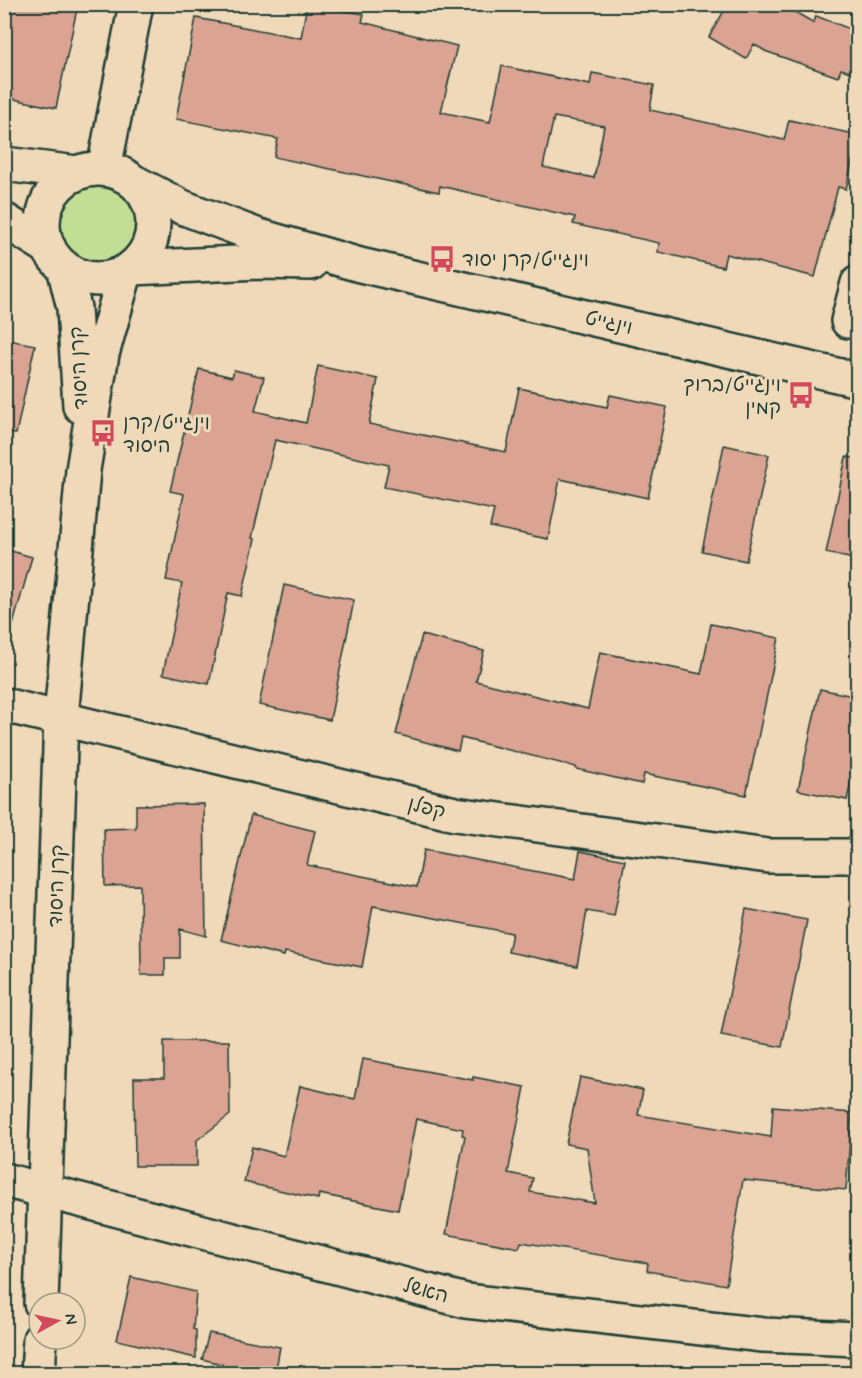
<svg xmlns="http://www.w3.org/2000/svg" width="862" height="1378" font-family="Mynerve,'Playpen Sans Hebrew',sans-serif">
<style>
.green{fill:#c2de95;stroke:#708e64;stroke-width:1.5}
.building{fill:#dba492;stroke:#1f3d34;stroke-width:1.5;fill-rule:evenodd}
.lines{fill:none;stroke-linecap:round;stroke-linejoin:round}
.street-casing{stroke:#1f3d34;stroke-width:38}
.secondary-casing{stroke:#1f3d34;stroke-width:38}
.street{stroke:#f0d9b9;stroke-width:33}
.secondary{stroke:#f0d9b9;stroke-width:33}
.labels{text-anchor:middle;stroke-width:6;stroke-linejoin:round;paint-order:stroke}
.poi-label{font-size:20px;fill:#1f3d34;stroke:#f0d9b9;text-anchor:start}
.street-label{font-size:20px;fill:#1f3d34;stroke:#f0d9b9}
</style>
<rect width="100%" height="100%" fill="#f0d9b9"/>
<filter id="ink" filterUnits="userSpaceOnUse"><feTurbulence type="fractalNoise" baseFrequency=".0167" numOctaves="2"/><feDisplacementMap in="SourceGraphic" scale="12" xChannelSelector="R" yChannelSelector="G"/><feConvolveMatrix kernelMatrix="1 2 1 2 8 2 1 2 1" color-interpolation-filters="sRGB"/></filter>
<g filter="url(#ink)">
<path class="green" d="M58 222a39 39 0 1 1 78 0a39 39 0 1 1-78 0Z"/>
<path class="building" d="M 4,4 L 78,4 L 56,108 L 4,97 Z
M 307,4 L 364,14 L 362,22 L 457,46 L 441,112 L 490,122 L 502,66 L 590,85 L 592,73 L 654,85 L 650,110 L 784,140 L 789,120 L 858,135 L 846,189 L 838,187 L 815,277 L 726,254 L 723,267 L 658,252 L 659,243 L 573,224 L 575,217 L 440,186 L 439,192 L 274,157 L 278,139 L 176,119 L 196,18 L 301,38 ZM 554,117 L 604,126 L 594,178 L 543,167 Z
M 728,4 L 781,4 L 814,23 L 816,16 L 858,32 L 858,75 L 841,69 L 838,77 L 765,51 L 754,44 L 746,59 L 709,37 Z
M 4,339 L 35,345 L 16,434 L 4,433 Z
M 318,366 L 378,379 L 369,424 L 506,452 L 519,388 L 607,407 L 610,395 L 667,407 L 648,498 L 560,479 L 548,539 L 490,527 L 494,510 L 384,487 L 389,465 L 275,440 L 252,538 L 255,539 L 242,596 L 228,593 L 209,684 L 163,674 L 182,583 L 166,580 L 184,494 L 170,491 L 199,369 L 232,377 L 234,370 L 264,377 L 255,411 L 306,423 Z
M 724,445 L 769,455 L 746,561 L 702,551 Z
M 846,457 L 858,458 L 858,560 L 826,553 Z
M 4,549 L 32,557 L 12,628 L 4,627 Z
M 284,585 L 354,600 L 330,720 L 259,705 Z
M 711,624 L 779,638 L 746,795 L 644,774 L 642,784 L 576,769 L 576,767 L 461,738 L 458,751 L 396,734 L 422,635 L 484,651 L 476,681 L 588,709 L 600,652 L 701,674 Z
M 820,689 L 858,697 L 858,750 L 847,800 L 798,790 Z
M 204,804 L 206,936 L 180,929 L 180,958 L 165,958 L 165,975 L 141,975 L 140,885 L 105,886 L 104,829 L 136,828 L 136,805 Z
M 251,815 L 315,831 L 307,865 L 417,887 L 424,850 L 575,879 L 580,851 L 625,860 L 614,916 L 587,911 L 577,966 L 508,952 L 512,933 L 373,906 L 362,967 L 285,952 L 284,956 L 221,940 Z
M 746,909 L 807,920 L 782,1047 L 721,1036 Z
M 164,1041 L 229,1041 L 230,1115 L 197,1140 L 197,1166 L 135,1166 L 134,1078 L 164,1078 Z
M 363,1059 L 473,1080 L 473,1077 L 525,1087 L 508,1173 L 533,1178 L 530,1192 L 595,1203 L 587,1148 L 566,1144 L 580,1077 L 643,1090 L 638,1115 L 771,1137 L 773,1106 L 852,1113 L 846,1190 L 743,1180 L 726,1285 L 647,1271 L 648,1263 L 521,1242 L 519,1248 L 446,1234 L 465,1136 L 462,1135 L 463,1129 L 416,1119 L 398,1210 L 319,1194 L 318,1199 L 244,1182 L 252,1147 L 284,1156 L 300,1086 L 355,1099 Z
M 131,1277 L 196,1292 L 193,1329 L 196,1330 L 196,1358 L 117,1340 Z
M 209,1333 L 280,1347 L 275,1374 L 220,1374 L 222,1364 L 202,1359 Z"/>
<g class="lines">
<defs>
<path id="street" d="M 104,169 L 136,4
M 848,321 L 858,283
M 4,705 L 455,814 L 768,856 L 858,856
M 4,1180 L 466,1301 L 763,1335 L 858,1339"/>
<path id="secondary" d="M 4,164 L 77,173
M43 224a55 55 0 1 1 110 0a55 55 0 1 1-110 0Z
M 134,182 L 182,207 L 256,235 L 360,265 L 858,380
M 4,220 L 49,248
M 64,267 L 74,308 L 80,406
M 132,268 L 259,262 L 311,263
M 41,1303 L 61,718 L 83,470 L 102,354 L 125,273
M 38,1374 L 40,1339"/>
</defs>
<use href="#street" class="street-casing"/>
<use href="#secondary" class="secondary-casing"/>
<use href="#street" class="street"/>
<use href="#secondary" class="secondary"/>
</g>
</g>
<defs>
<symbol id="bus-bare" viewBox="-9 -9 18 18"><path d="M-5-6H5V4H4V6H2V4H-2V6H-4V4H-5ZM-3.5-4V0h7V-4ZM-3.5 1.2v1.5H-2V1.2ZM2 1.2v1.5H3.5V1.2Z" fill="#d1495b" stroke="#f0d9b9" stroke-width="2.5" paint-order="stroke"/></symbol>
</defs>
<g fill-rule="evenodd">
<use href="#bus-bare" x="423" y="240" width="38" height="38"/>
<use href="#bus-bare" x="782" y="376" width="38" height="38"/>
<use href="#bus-bare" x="84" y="414" width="38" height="38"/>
</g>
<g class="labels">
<g class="poi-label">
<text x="462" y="266">וינגייט/קרן יסוד</text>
<text x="781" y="391" text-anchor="end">וינגייט/ברוך<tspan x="781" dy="23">קמין</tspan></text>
<text x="123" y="429">וינגייט/קרן<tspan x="123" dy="23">היסוד</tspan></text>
</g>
<g class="street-label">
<text transform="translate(609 322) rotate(13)" y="7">וינגייט</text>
<text transform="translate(78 368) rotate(-93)" y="7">קרן היסוד</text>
<text transform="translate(427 807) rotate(14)" y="7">קפלן</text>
<text transform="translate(56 886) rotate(-88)" y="7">קרן היסוד</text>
<text transform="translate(426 1290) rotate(15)" y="7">האשל</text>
</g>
</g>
<rect width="862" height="1378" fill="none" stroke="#f0d9b9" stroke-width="24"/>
<rect x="12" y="12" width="838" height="1354" fill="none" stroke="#1f3d34" stroke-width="2" filter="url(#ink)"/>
<g transform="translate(57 1321) rotate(82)"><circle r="28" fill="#f0d9b9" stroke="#9c9b84" stroke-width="1.5"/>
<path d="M0-4.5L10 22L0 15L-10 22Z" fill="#d1495b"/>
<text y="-9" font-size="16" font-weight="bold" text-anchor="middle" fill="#1f3d34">N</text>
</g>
</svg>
